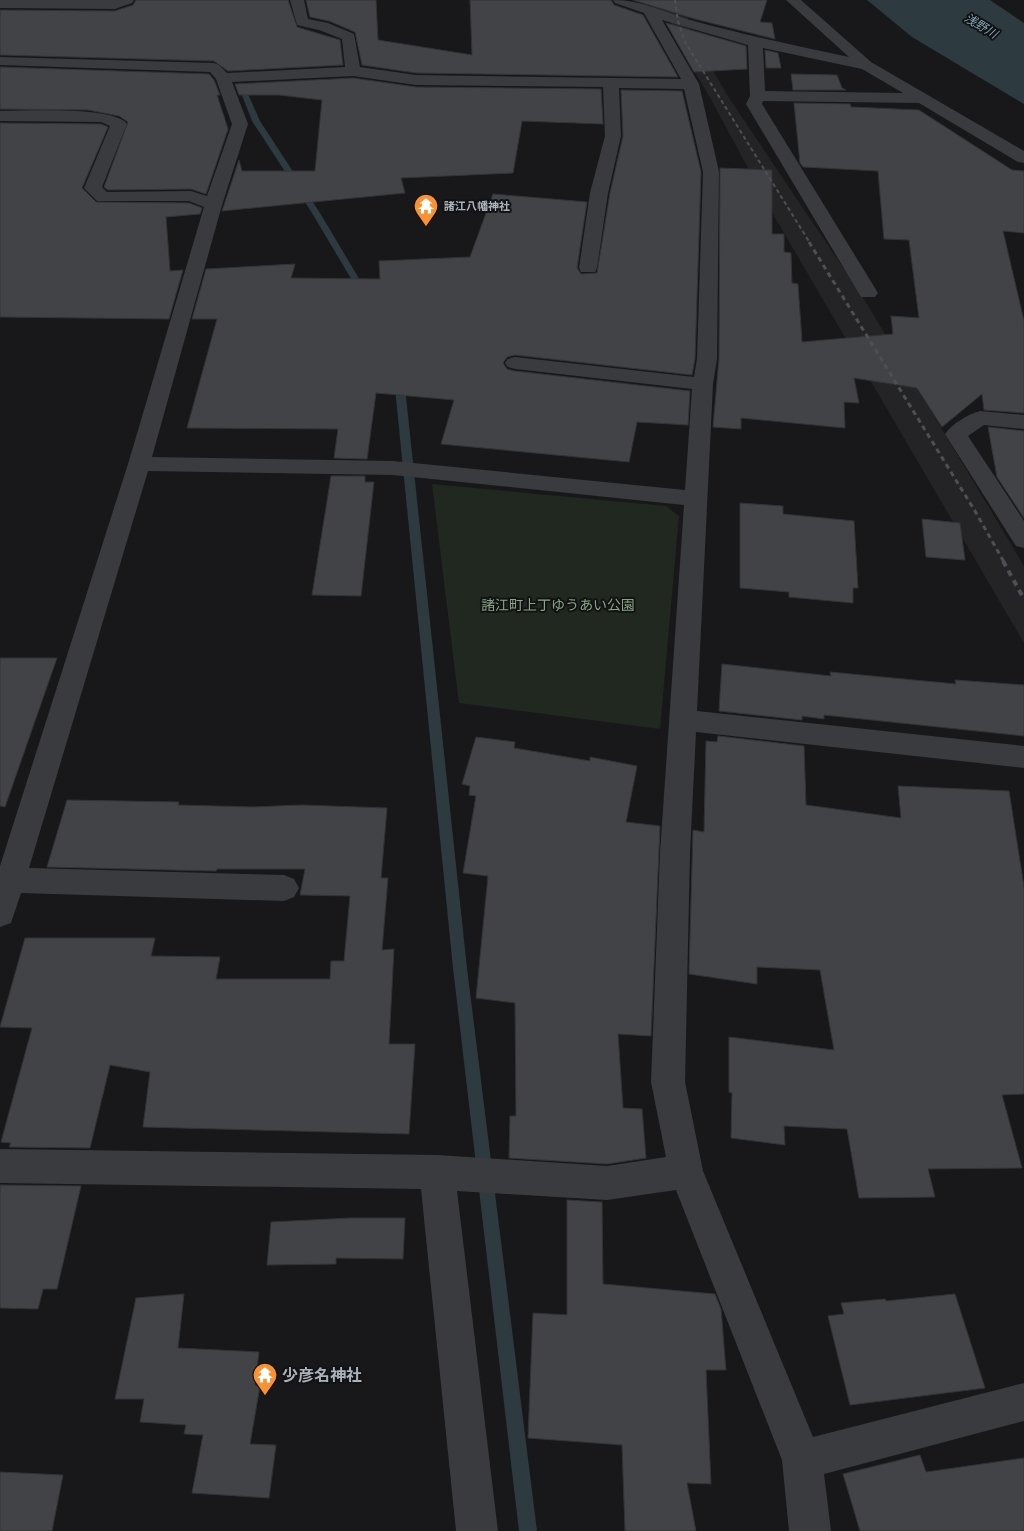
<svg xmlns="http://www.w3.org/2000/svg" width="1024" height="1531" font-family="Rubik,'Noto Sans JP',sans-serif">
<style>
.built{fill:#242427}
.green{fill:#202820}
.water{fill:#2d3a3f}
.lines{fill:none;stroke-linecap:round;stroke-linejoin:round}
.stream{fill:#2d3a3f;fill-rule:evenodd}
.building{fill:#424347;stroke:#323336}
.minor{fill:#393b3f;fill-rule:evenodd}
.rail-far2{stroke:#4c4f54;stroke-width:2;stroke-dasharray:4 3;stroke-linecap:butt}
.rail-far1{stroke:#4c4f54;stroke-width:3;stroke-dasharray:5 4;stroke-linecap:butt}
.rail{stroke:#4c4f54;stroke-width:4;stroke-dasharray:6 5;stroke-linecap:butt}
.labels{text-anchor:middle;stroke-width:4;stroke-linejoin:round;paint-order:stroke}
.far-poi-label{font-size:11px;font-weight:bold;fill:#aab2ba;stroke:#131315;text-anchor:start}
.far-water-label{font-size:12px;font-style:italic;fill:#80a7b6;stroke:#131315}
.park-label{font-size:14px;fill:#85a680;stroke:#131315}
.near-poi-label{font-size:16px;font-weight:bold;fill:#aab2ba;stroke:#131315;text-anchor:start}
</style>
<rect width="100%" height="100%" fill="#18181a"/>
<path class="built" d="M 655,0 L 687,11 L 690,31 L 729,98 L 864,299 L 1024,566 L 1024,643 L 774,216 L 708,94 L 680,48 L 672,30 L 670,13 L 652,8 Z"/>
<path class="green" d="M 432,484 L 666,506 L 679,516 L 660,729 L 459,703 Z"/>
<path class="water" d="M 867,0 L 990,0 L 1024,23 L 1024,104 L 912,37 Z"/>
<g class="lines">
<path class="stream" d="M 241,83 L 244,85 L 260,121 L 320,213 L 367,292 L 366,294 L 359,292 L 312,213 L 252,121 L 238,85 Z
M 399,375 L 404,378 L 467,968 L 537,1531 L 519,1531 L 453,968 L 394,378 Z"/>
</g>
<path class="building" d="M 136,0 L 288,0 L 297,27 L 340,40 L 343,65 L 228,71 L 214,61 L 0,55 L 0,10 L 115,11 L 133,5 Z
M 306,0 L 376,0 L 378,40 L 472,55 L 470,0 L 611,0 L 614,5 L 643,15 L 678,77 L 416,73 L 362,65 L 355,32 L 329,21 L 310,17 Z
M 633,0 L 767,0 L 760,22 L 772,23 L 775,39 L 695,19 Z
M 666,23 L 746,46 L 747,69 L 694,72 Z
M 765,50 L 778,53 L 781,68 L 766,68 Z
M 0,67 L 209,74 L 214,80 L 220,95 L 217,95 L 228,129 L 206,194 L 191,189 L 108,190 L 104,187 L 128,122 L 119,116 L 88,110 L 0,109 Z
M 791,74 L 837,75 L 842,88 L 846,90 L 793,90 Z
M 353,78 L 416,87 L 601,89 L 603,124 L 522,121 L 513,173 L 401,178 L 405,193 L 222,211 L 239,160 L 242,171 L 315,171 L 322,100 L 279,95 L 239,95 L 235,84 Z
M 621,90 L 682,91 L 701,172 L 695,359 L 692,375 L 515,355 L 507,357 L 503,363 L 507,369 L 515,371 L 690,391 L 688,425 L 637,422 L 629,462 L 441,444 L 454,400 L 376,393 L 367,459 L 334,458 L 338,429 L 187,428 L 217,319 L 192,319 L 206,269 L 295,264 L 291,278 L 380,279 L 379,261 L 470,257 L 493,194 L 587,202 L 577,268 L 581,274 L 597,273 L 610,193 L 623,136 Z
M 794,103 L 850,104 L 851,107 L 919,110 L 1012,170 L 1024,171 L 1024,233 L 1003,231 L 1024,321 L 1024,413 L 984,410 L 982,394 L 942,427 L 917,388 L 854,378 L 859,403 L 844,402 L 845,428 L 741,418 L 741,429 L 713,427 L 719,359 L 720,168 L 772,170 L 772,234 L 784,234 L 784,252 L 791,253 L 792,283 L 798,284 L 802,342 L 893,334 L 891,316 L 919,318 L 909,240 L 884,239 L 878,171 L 803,167 L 800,163 Z
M 0,123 L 101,124 L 108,127 L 82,188 L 96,202 L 189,203 L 202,208 L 200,214 L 166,217 L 170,271 L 183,270 L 169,319 L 0,317 Z
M 988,427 L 1024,431 L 1024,518 L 997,477 Z
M 331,476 L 365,476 L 365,482 L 374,482 L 361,596 L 312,595 Z
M 740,503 L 783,506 L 783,514 L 854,521 L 858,588 L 853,588 L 853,603 L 789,597 L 789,592 L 740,588 Z
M 922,519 L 960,523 L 965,560 L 926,557 Z
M 0,658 L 57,658 L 5,807 L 0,806 Z
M 722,664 L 831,676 L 830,672 L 956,684 L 955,680 L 1024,685 L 1024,736 L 824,715 L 824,719 L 802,716 L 802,720 L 719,711 Z
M 718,736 L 804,746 L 806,805 L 901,818 L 898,786 L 1009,791 L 1024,887 L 1024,1094 L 1002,1095 L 1022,1168 L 928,1169 L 935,1197 L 859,1198 L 847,1129 L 784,1126 L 785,1145 L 731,1138 L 732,1093 L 729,1092 L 729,1037 L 834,1050 L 820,970 L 757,967 L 757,984 L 689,974 L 693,830 L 704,832 L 706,741 L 717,742 Z
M 476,737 L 515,742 L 514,748 L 590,761 L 590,757 L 637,766 L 626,822 L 660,826 L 651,1036 L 618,1034 L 623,1108 L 642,1109 L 646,1158 L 607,1164 L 509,1158 L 510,1116 L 516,1116 L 515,1003 L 476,998 L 488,876 L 463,873 L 476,796 L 469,795 L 470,786 L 462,784 Z
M 67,800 L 179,802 L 178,805 L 253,807 L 301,805 L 387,808 L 381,878 L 388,878 L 382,950 L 394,949 L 389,1044 L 415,1044 L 409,1134 L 143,1127 L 150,1072 L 110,1065 L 90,1148 L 9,1147 L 11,1143 L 1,1142 L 32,1028 L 0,1027 L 25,938 L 155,938 L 151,956 L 220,957 L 216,979 L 330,979 L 331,961 L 344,961 L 350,896 L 300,895 L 305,869 L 217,869 L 216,871 L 47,867 Z
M 0,1185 L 81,1186 L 57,1289 L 43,1289 L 38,1309 L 0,1308 Z
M 567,1200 L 602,1202 L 603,1284 L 715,1294 L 721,1309 L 726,1370 L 706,1370 L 711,1484 L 687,1483 L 696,1531 L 625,1531 L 622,1445 L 528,1438 L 533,1313 L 567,1315 Z
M 350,1218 L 405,1218 L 403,1259 L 336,1258 L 336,1264 L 267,1265 L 271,1222 Z
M 184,1294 L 178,1348 L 259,1352 L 255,1385 L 260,1386 L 250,1444 L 276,1445 L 269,1498 L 192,1493 L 203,1435 L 184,1434 L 186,1425 L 140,1422 L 144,1399 L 115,1399 L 136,1298 Z
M 955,1294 L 985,1388 L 850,1405 L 828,1316 L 844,1314 L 841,1303 L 885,1299 L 886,1301 Z
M 920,1455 L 926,1472 L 1024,1458 L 1024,1531 L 860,1531 L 843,1474 Z
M 0,1472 L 63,1475 L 52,1531 L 0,1531 Z"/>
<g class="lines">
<path class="minor" d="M 0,0 L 134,0 L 132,3 L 115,9 L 0,8 Z
M 290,0 L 304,0 L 308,19 L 328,23 L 354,34 L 360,67 L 416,75 L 681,79 L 644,13 L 615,3 L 613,0 C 644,0 665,13 694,21 C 745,35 797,46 849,57 L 786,0 L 801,0 L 871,62 L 1024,151 L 1024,163 L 1018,162 L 919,103 L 763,101 L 762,104 L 878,293 L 875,297 L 861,297 L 746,104 L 750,96 L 748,45 L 662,20 L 699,84 L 719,172 L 717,359 L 713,384 L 697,711 L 1024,746 L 1024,768 L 696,732 L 690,853 L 685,1082 L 703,1171 L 813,1437 L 1024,1383 L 1024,1421 L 824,1474 L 831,1531 L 789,1531 L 782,1460 L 676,1190 L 607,1200 L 457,1191 L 498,1531 L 456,1531 L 421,1189 L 0,1183 L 0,1149 L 437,1155 L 607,1166 L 666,1157 L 651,1082 L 660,853 L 684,505 L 393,475 L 148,471 L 29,868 L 284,875 L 294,879 L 299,888 L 294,897 L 284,901 L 21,893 L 11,923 L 0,927 L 0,866 L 128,464 L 204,207 L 189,201 L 97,201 L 84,188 L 110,126 L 101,122 L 0,121 L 0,111 C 24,111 114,106 127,124 L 102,187 L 107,192 L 191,191 L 207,196 L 232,124 L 216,79 L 210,72 L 0,65 L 0,57 L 214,63 L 219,65 L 227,73 L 345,67 L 342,39 L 319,30 L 297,25 ZM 763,48 L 862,69 L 903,93 L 765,91 ZM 353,76 L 416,85 L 603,87 L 605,136 L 590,193 L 579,268 L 581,272 L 595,272 L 597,268 L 608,193 L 621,136 L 619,88 L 684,89 L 703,172 L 697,359 L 694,377 L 515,357 L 508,359 L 505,363 L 508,367 L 515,369 L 692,389 L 685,490 L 393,461 L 152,457 L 222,205 L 248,124 L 232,82 Z
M 980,411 L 1024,415 L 1024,429 L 984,425 L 968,436 L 1024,521 L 1024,548 L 1016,546 L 945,434 C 952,424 968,414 980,411 Z"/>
<path class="rail-far2" d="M 675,0 L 678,21 L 685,42 L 810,243"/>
<path class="rail-far1" d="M 809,242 L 975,511 L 1004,562"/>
<path class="rail" d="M 1003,561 L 1024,599"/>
</g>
<defs>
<symbol id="temple-pin" viewBox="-11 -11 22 30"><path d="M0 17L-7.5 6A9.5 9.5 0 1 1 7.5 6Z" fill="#f89232" stroke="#131315"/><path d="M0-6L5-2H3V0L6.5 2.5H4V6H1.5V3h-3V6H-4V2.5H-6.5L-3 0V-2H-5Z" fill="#fff"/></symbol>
</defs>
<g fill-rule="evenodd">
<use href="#temple-pin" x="412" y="192" width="28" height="38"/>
<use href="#temple-pin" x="251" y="1361" width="28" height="38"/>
</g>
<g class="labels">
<g class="far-poi-label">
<text x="444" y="210">諸江八幡神社</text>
</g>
<g class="far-water-label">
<text transform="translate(981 26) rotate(31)" y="4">浅野川</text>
</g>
<g class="park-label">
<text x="558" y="610">諸江町上丁ゆうあい公園</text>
</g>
<g class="near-poi-label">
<text x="282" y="1381">少彦名神社</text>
</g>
</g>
</svg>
